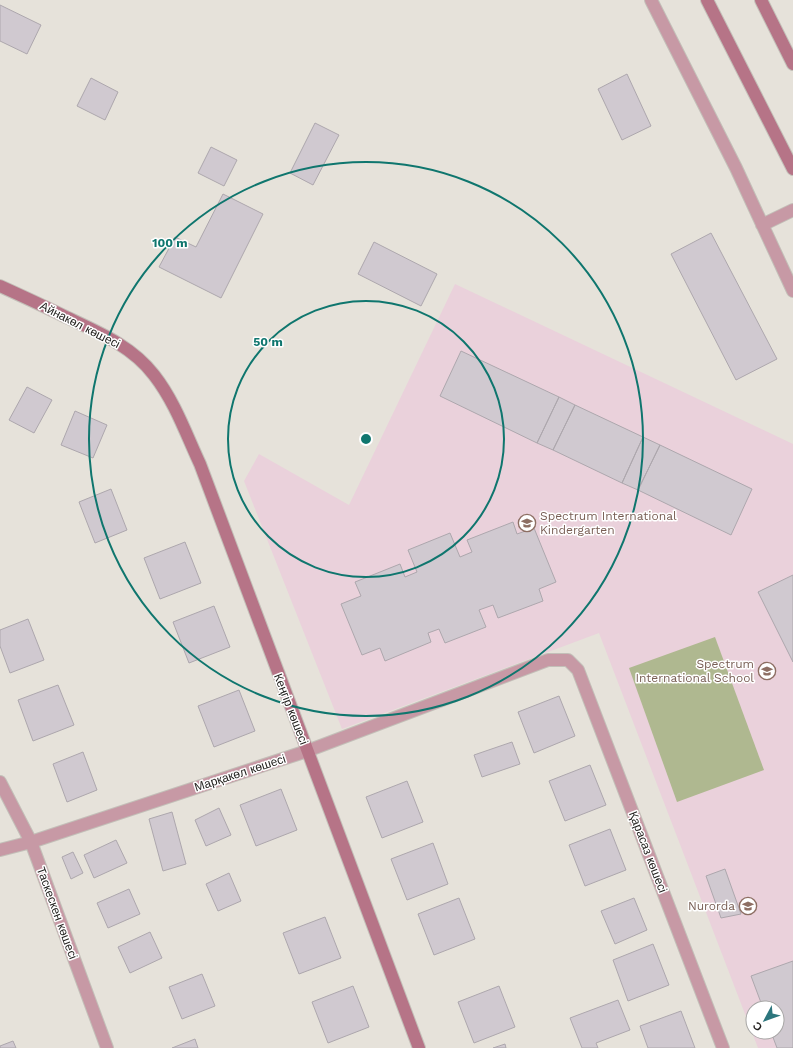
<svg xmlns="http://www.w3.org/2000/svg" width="793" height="1048" font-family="'Work Sans',sans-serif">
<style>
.education{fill:#ead1db;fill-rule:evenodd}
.green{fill:#afb890}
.building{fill:#d0c9d0;stroke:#ada7ad}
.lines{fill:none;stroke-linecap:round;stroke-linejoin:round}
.street-casing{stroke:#c3bfb8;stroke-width:14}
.secondary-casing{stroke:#c3bfb8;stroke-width:14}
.street{stroke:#c799a5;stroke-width:12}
.secondary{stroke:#b67487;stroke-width:12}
.ring{fill:none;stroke:#0f766e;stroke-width:2}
.labels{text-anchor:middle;stroke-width:3;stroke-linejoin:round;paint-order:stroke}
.street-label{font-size:12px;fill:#23211f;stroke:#fff}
.education-label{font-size:12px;fill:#785e54;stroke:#fff;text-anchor:end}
.centre{fill:#0f766e;stroke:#fff;stroke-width:2}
.ring-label{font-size:12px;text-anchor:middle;font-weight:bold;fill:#0f766e;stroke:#fff;stroke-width:3;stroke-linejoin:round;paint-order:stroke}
</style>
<rect width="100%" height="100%" fill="#e6e2da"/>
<path class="education" d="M 455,284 L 793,444 L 793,1048 L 758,1048 L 599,633 L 342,729 L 244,481 L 259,454 L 349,505 ZM 753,1008 L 777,1008 L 777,1032 L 753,1032 Z"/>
<path class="green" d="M 715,637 L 764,770 L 677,802 L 629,668 Z"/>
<path class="building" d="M 0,5 L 41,25 L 27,54 L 0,41 Z
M 627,74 L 651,126 L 622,140 L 598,89 Z
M 91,78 L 118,92 L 105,120 L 77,106 Z
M 315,123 L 339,135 L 313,185 L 290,173 Z
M 211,147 L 237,160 L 224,186 L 198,173 Z
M 223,194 L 263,214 L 221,298 L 159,267 L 175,237 L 196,247 Z
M 711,233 L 777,359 L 736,380 L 671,254 Z
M 374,242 L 437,274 L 421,306 L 358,274 Z
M 461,351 L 559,397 L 537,443 L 440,396 Z
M 27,387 L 52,400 L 34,433 L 9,420 Z
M 559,397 L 575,405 L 553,450 L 537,443 Z
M 575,405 L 643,437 L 622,483 L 553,450 Z
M 75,411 L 107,425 L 93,458 L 61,445 Z
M 643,437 L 660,445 L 638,490 L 622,483 Z
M 660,445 L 752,489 L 731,535 L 638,490 Z
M 111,489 L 127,530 L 95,543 L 79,502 Z
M 513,522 L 517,534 L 534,528 L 556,582 L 539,589 L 543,601 L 498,618 L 493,605 L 479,610 L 486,627 L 445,643 L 439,629 L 428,633 L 431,642 L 385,661 L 380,648 L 362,655 L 341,604 L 361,596 L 355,582 L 400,564 L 405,577 L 417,572 L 408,550 L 450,533 L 460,557 L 472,552 L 467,540 Z
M 185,542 L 201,583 L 160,599 L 144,558 Z
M 793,575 L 793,662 L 758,592 Z
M 214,606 L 230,647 L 189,663 L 173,622 Z
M 28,619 L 44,660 L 10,673 L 0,646 L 0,630 Z
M 58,685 L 74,725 L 33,741 L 18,700 Z
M 239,690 L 255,731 L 214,747 L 198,706 Z
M 559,696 L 575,736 L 534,753 L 518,712 Z
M 512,742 L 520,764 L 482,777 L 474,755 Z
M 83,752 L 97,790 L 67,802 L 53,764 Z
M 590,765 L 606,805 L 565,821 L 549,781 Z
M 407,781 L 423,822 L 382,838 L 366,797 Z
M 281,789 L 297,830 L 256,846 L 240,805 Z
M 219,808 L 231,835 L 206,846 L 195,820 Z
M 172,812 L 186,864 L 163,871 L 149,819 Z
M 610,829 L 626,870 L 585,886 L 569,845 Z
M 116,840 L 127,863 L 94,878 L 84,855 Z
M 433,843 L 448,884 L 407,900 L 391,859 Z
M 73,852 L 83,873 L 71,879 L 62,857 Z
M 725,869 L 741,914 L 721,918 L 706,876 Z
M 229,873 L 241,901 L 218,911 L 206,884 Z
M 129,889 L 140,914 L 108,928 L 97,903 Z
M 459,898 L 475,939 L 434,955 L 418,914 Z
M 634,898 L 647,930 L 615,944 L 601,911 Z
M 325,917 L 341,958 L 299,974 L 283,933 Z
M 150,932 L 162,958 L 130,973 L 118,947 Z
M 653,944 L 669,985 L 628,1001 L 613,960 Z
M 793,961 L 793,1048 L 777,1048 L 771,1032 L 777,1032 L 777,1008 L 763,1008 L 751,976 Z
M 202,974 L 215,1006 L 182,1019 L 169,987 Z
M 353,986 L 369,1027 L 328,1043 L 312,1002 Z
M 499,986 L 515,1027 L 474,1043 L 458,1002 Z
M 618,1000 L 630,1030 L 596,1043 L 598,1048 L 582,1048 L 570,1018 Z
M 681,1011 L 695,1048 L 648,1048 L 640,1026 Z
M 195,1039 L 198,1048 L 172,1048 Z
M 13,1041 L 16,1048 L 0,1048 L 0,1046 Z
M 505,1044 L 506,1048 L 493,1048 Z"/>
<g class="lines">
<defs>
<path id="street" d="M 651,0 L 736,168 L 793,291
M 762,225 L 793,210
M 0,782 L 31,842 L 107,1048
M 0,850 L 31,842 L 307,751 L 548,660 L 568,660 L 578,670 L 723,1048"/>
<path id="secondary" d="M 707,0 L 793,169
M 761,0 L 793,64
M 0,286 C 22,296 44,306 66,317 C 98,332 132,346 154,375 C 175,402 186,434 200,464 L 419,1048"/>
</defs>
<use href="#street" class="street-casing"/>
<use href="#secondary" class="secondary-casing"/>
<use href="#street" class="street"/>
<use href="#secondary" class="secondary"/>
</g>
<g class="ring">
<circle cx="366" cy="439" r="138"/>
<circle cx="366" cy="439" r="277"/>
</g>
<defs>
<symbol id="school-ring" viewBox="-11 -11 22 22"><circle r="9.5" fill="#fff" stroke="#8d6e63" stroke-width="1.5"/><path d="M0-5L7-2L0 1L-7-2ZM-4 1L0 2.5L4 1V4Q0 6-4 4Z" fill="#8d6e63"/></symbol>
</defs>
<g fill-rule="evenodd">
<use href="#school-ring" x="517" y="513" width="20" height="20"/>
<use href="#school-ring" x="757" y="661" width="20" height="20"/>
<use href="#school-ring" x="738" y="896" width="20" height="20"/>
</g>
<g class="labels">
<g class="street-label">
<text transform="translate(80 325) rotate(27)" y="4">Айнакөл көшесі</text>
<text transform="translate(291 709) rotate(69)" y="4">Кеңгір көшесі</text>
<text transform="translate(240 773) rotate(-18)" y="4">Марқакөл көшесі</text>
<text transform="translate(648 852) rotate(69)" y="4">Қарасаз көшесі</text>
<text transform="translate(57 913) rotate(70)" y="4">Таскескен көшесі</text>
</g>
<g class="education-label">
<text x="540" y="520" text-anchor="start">Spectrum International<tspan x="540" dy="14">Kindergarten</tspan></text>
<text x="754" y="668">Spectrum<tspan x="754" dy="14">International School</tspan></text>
<text x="735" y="910">Nurorda</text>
</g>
</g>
<circle cx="366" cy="439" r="6" class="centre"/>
<g class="ring-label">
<text x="170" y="247">100 m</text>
<text x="268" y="346">50 m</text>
</g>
<g transform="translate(765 1020) rotate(229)"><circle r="19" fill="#ffffff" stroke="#a7a6a5"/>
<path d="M0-3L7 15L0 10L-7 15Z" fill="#2c767d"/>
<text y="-6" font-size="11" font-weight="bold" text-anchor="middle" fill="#23211f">С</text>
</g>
</svg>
